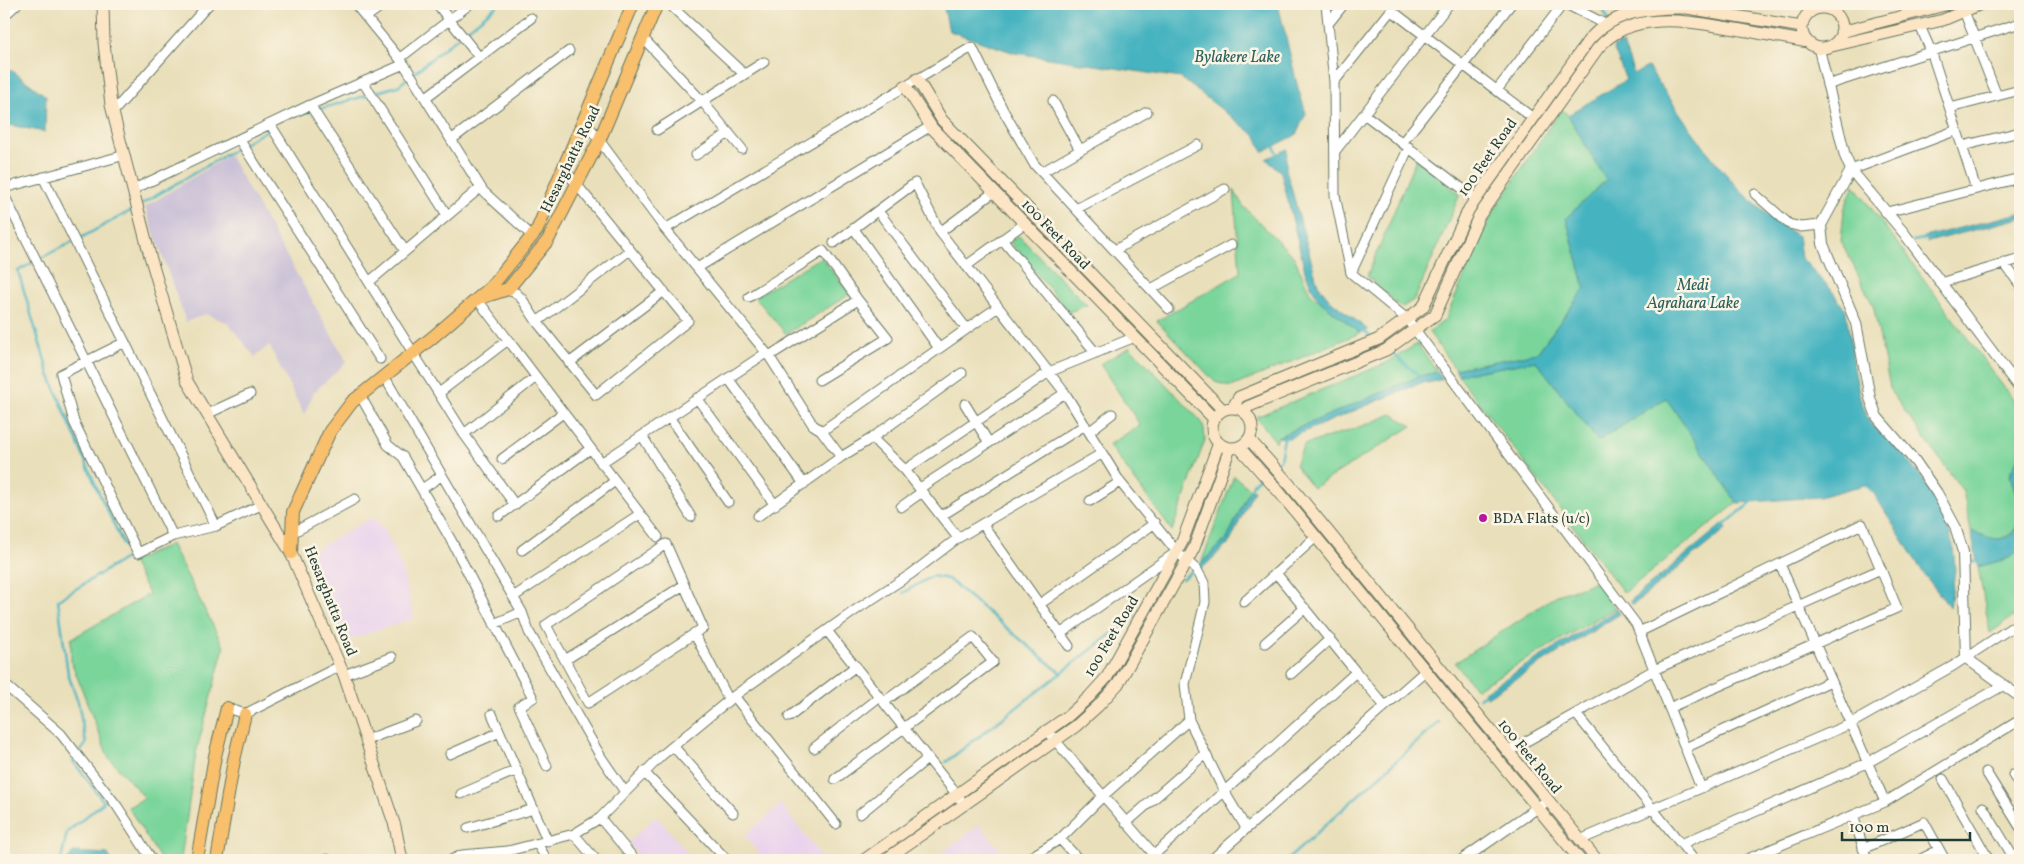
<svg xmlns="http://www.w3.org/2000/svg" width="2024" height="864" font-family="Vollkorn,serif">
<style>
.built{fill:#e9d2ed}
.industrial{fill:#c9bfd7}
.green{fill:#7ad59b;stroke:#4c8968}
.water{fill:#45b3c0;stroke:#32787a}
.lines{fill:none;stroke-linecap:round;stroke-linejoin:round}
.stream{stroke:#45b3c0;stroke-width:2.5}
.minor-casing{stroke:#667663;stroke-width:11}
.tertiary-casing{stroke:#667663;stroke-width:12}
.secondary-casing{stroke:#667663;stroke-width:13}
.primary-casing{stroke:#667663;stroke-width:14}
.minor{stroke:#fff;stroke-width:9}
.tertiary{stroke:#fff;stroke-width:10}
.secondary{stroke:#fce5c4;stroke-width:11}
.primary{stroke:#f8bf6c;stroke-width:12}
.poi-dot{fill:#b5179e;stroke:#fcf5e5;stroke-width:2}
.labels{text-anchor:middle;stroke-width:5;stroke-linejoin:round;paint-order:stroke}
.street-label{font-size:15px;fill:#1f3d34;stroke:#fcf5e5}
.poi-label{font-size:15px;fill:#1f3d34;stroke:#fcf5e5;text-anchor:start}
.water-label{font-size:16px;font-style:italic;fill:#2a605e;stroke:#fcf5e5}
</style>
<rect width="100%" height="100%" fill="#fcf5e5"/>
<filter id="ink" filterUnits="userSpaceOnUse"><feTurbulence type="fractalNoise" baseFrequency=".02" numOctaves="2"/><feDisplacementMap in="SourceGraphic" scale="10" xChannelSelector="R" yChannelSelector="G"/><feConvolveMatrix kernelMatrix="1 2 1 2 8 2 1 2 1" color-interpolation-filters="sRGB"/></filter>
<filter id="wash" filterUnits="userSpaceOnUse"><feTurbulence type="fractalNoise" baseFrequency=".0096" numOctaves="4" result="noise"/><feDisplacementMap in="SourceGraphic" scale="20" xChannelSelector="R" yChannelSelector="G"/><feGaussianBlur stdDeviation="1.12" result="paint"/><feColorMatrix in="noise" values="0 0 0 0 0 0 0 0 0 0 0 0 0 0 0 0 0 1.4 0 .05"/><feComposite in="paint" operator="in"/></filter>
<g filter="url(#wash)">
<rect width="100%" height="100%" fill="#e9dfba"/>
<path class="built" d="M 372,517 L 384,528 L 402,568 L 414,618 L 346,641 L 309,553 Z
M 781,804 L 824,860 L 764,860 L 745,835 Z
M 656,816 L 694,860 L 643,860 L 628,843 Z
M 980,825 L 1008,860 L 931,860 Z"/>
<path class="industrial" d="M 229,155 L 347,362 L 314,392 L 304,415 L 269,345 L 255,357 L 228,323 L 206,314 L 186,322 L 145,207 Z"/>
<path class="green" d="M 1561,109 L 1568,115 L 1606,180 L 1566,218 L 1585,288 L 1537,353 L 1455,369 L 1429,332 L 1445,320 L 1492,214 Z
M 1416,159 L 1460,194 L 1415,299 L 1401,308 L 1367,276 Z
M 1854,185 L 2020,409 L 2020,457 L 2011,470 L 2010,476 L 2020,505 L 2020,521 L 2012,533 L 2001,539 L 1993,539 L 1971,531 L 1963,491 L 1891,392 L 1873,305 L 1841,241 L 1844,210 Z
M 1234,190 L 1243,206 L 1294,257 L 1310,293 L 1360,333 L 1231,387 L 1215,382 L 1157,321 L 1240,273 Z
M 1019,236 L 1087,305 L 1069,312 L 1010,242 Z
M 821,257 L 850,294 L 786,334 L 755,297 Z
M 1417,344 L 1438,372 L 1420,376 L 1278,437 L 1276,442 L 1256,417 L 1386,363 Z
M 1130,347 L 1201,421 L 1204,429 L 1205,440 L 1172,531 L 1109,445 L 1140,425 L 1100,364 Z
M 1536,361 L 1598,441 L 1666,398 L 1737,503 L 1624,593 L 1458,375 Z
M 1392,414 L 1412,426 L 1313,488 L 1295,465 L 1304,445 L 1368,424 Z
M 1234,476 L 1250,489 L 1227,539 L 1201,563 Z
M 171,544 L 224,647 L 196,753 L 181,859 L 161,860 L 128,807 L 145,798 L 108,757 L 71,661 L 71,639 L 149,594 L 132,562 Z
M 2020,551 L 2020,612 L 1990,633 L 1978,567 L 2009,558 Z
M 1596,582 L 1615,608 L 1476,689 L 1455,663 L 1557,595 Z"/>
<path class="water" d="M 943,4 L 1278,4 L 1298,88 L 1306,113 L 1296,135 L 1263,152 L 1256,136 L 1181,78 L 1015,53 L 949,31 Z
M 1623,44 L 1634,74 L 1648,67 C 1693,131 1729,194 1798,236 L 1801,258 L 1830,288 L 1846,311 L 1854,368 L 1860,398 L 1869,422 L 1904,455 L 1926,483 L 1946,521 L 1953,545 L 1955,570 L 1950,608 L 1924,574 L 1868,484 L 1819,497 L 1737,503 L 1666,398 L 1598,441 L 1536,361 L 1458,375 L 1455,369 L 1537,353 L 1585,288 L 1566,218 L 1606,180 L 1568,115 L 1626,80 L 1613,47 Z
M 4,68 L 14,72 L 46,96 L 45,132 L 4,124 Z
M 1287,149 L 1286,169 L 1318,285 L 1330,300 L 1368,330 L 1360,333 L 1320,301 L 1313,290 L 1305,271 L 1281,172 L 1266,159 Z
M 2020,213 L 2020,218 L 1928,242 L 1924,237 Z
M 1438,372 L 1443,379 L 1428,383 L 1423,382 L 1289,438 L 1277,437 L 1420,376 Z
M 2020,457 L 2020,505 C 2014,486 2003,475 2020,457 Z
M 1250,489 L 1254,490 L 1230,542 L 1201,569 L 1201,563 L 1227,539 Z
M 2020,519 L 2020,551 L 2009,558 L 1978,567 L 1971,531 C 1992,539 2011,548 2020,519 Z
M 1723,524 L 1727,528 L 1633,605 L 1630,601 Z
M 1617,609 L 1620,614 L 1487,697 L 1484,692 Z
M 73,852 L 108,854 L 111,860 L 67,860 Z"/>
<g class="lines">
<path class="stream" d="M 1602,8 L 1609,21
M 463,33 L 499,4
M 1615,37 L 1620,49
M 413,74 L 459,36
M 373,93 L 398,86 L 409,77
M 316,110 L 368,95
M 299,115 L 310,112
M 1273,144 L 1278,155
M 140,205 L 269,129
M 77,240 L 134,209
M 1913,241 L 1927,238
M 39,259 L 72,242
M 34,262 L 18,271 L 49,374 L 98,491 L 129,556 L 58,600 L 68,674 L 78,702 L 86,744 L 79,753
M 1364,331 L 1373,338
M 1389,351 L 1421,377
M 1276,463 L 1280,460 L 1284,438 L 1289,436
M 1864,483 L 1873,492
M 1250,492 L 1254,482 L 1260,477
M 1723,526 L 1753,501
M 1966,565 L 1979,560
M 1182,579 L 1202,563
M 903,593 L 932,576 L 948,579 L 1062,674
M 1479,698 L 1488,692
M 946,762 L 1135,616
M 61,860 L 67,832 L 104,802 L 73,761 L 76,757
M 1287,860 L 1439,722"/>
</g>
</g>
<g filter="url(#ink)">
<g class="lines">
<defs>
<path id="minor" d="M 355,4 L 404,64 L 483,191 L 530,234
M 437,4 L 479,57
M 669,4 L 744,74
M 1326,4 L 1334,82 L 1335,195 L 1351,273 L 1407,319 L 1636,624 L 1701,788
M 1566,4 L 1605,24
M 1391,10 L 1533,118
M 1964,11 L 1997,96
M 4,16 L 17,4
M 366,17 L 384,4
M 1328,24 L 1344,4
M 1920,26 L 1931,51 L 1976,189
M 643,38 L 702,101 L 742,149
M 400,58 L 470,4
M 363,82 L 447,215
M 1334,82 L 1396,4
M 1827,85 L 2020,23
M 1497,90 L 1563,4
M 425,98 L 531,18
M 1053,101 L 1080,150
M 310,105 L 405,251
M 1950,108 L 2020,90
M 113,112 L 209,4
M 1364,114 L 1476,199
M 585,121 L 665,229 L 769,356 L 813,425 L 821,430 L 841,457 L 872,438 L 905,470 L 958,538
M 270,124 L 464,434 L 515,505
M 657,130 L 764,62
M 239,139 L 380,359
M 451,140 L 569,51
M 1402,143 L 1511,4
M 1962,146 L 2020,132
M 1336,150 L 1449,4
M 696,155 L 729,133
M 1851,170 L 1957,130
M 1042,172 L 1147,112
M 43,177 L 216,526
M 4,188 L 125,155
M 134,189 L 310,105 L 404,64
M 1755,194 L 1789,224 L 1801,227 L 1821,225
M 4,195 L 173,536
M 1076,209 L 1198,145
M 878,211 L 966,328
M 1887,212 L 2020,178
M 665,229 L 972,47 L 1003,110 L 1034,164 L 1169,309
M 854,229 L 938,347
M 940,232 L 994,192
M 1002,239 L 1096,353
M 834,243 L 915,183 L 940,232 L 1065,393 L 1120,482 L 1177,552 L 1197,570 L 1204,583 L 1205,602 L 1185,684 L 1189,720
M 1115,250 L 1225,189
M 2004,263 L 2020,285
M 966,266 L 1025,223
M 697,268 L 931,126
M 1351,273 L 1409,147
M 369,282 L 480,188
M 1940,283 L 2020,259
M 504,289 L 516,293 L 522,299 L 537,322 L 596,395 L 688,321 L 564,169
M 1151,289 L 1231,245
M 749,297 L 823,251 L 858,300
M 477,299 L 658,537
M 537,322 L 630,250
M 125,342 L 61,374 L 74,422 L 138,553 L 173,536 L 216,526 L 261,505
M 769,356 L 858,300 L 888,338 L 819,380
M 569,363 L 664,291
M 384,376 L 522,612 L 529,632 L 601,757 L 625,792
M 728,378 L 804,484
M 439,393 L 508,340
M 360,395 L 388,445 L 403,457 L 411,471 L 451,540 L 533,698 L 519,706 L 547,766
M 697,398 L 775,505
M 965,404 L 989,443
M 207,414 L 250,394
M 669,417 L 728,502
M 822,431 L 998,307
M 1090,431 L 1112,414
M 464,434 L 536,377
M 643,437 L 691,517
M 872,438 L 962,373
M 502,459 L 563,413
M 601,463 L 766,353
M 905,470 L 1049,372 L 1135,337
M 920,488 L 1065,393
M 422,489 L 441,476
M 1090,501 L 1120,482
M 901,507 L 922,492
M 499,516 L 590,449
M 758,516 L 841,457
M 941,516 L 1085,425
M 984,526 L 1069,646
M 292,533 L 355,499
M 666,544 L 703,628 L 588,703 L 546,625 Z
M 522,550 L 615,481
M 1780,564 L 1885,802
M 1276,573 L 1356,672
M 513,597 L 640,514
M 1244,602 L 1316,537
M 1040,604 L 1155,523
M 494,624 L 522,612
M 828,632 L 961,800
M 1639,632 L 1862,524 L 1897,608 L 1669,708
M 694,633 L 729,700
M 1060,634 L 1175,553
M 1265,643 L 1305,608
M 565,660 L 684,585
M 1291,674 L 1330,639
M 344,675 L 392,657
M 4,684 L 61,734 L 117,806 L 152,860
M 734,696 L 836,824
M 227,708 L 245,714 L 340,666
M 492,714 L 548,842
M 1576,714 L 1694,860
M 789,717 L 856,666
M 1046,730 L 1159,860
M 366,740 L 416,721
M 673,746 L 733,813
M 814,748 L 879,697
M 1685,748 L 1831,681
M 1507,752 L 1654,670 L 1881,569
M 450,754 L 500,732
M 644,772 L 727,860
M 1986,772 L 2020,827
M 2013,775 L 2020,786
M 835,779 L 993,662 L 973,637 L 884,702
M 1943,779 L 1989,860
M 461,794 L 517,770
M 1983,807 L 2015,860
M 860,814 L 927,759
M 1853,815 L 1867,860
M 600,818 L 635,860
M 1126,823 L 1205,754
M 468,828 L 534,809
M 574,834 L 596,860
M 1060,839 L 1079,860
M 1580,840 L 1850,724 L 1953,666 L 2020,622
M 1681,844 L 1867,763 L 2004,685
M 538,845 L 547,860
M 1863,849 L 1924,822 L 1945,860
M 1154,855 L 1356,672 L 1384,705
M 327,859 L 327,860
M 451,860 L 462,855 L 508,851 L 574,834 L 600,818 L 661,756 L 734,696 L 860,607 L 911,574 L 958,538 L 1101,454
M 1026,860 L 1060,839 L 1102,797 L 1189,720 L 1224,791 L 1246,828
M 1211,860 L 1425,671
M 1745,860 L 1885,802 L 2020,720
M 1919,860 L 1939,850"/>
<path id="tertiary" d="M 1823,4 L 1823,7
M 1819,49 L 1845,156 L 1851,170 L 1821,225 L 1823,244 L 1856,323 L 1870,398 L 1877,417 L 1915,461 L 1937,493 L 1955,526 L 1963,552 L 1966,658 L 2020,697
M 1851,170 L 1904,233 L 2020,389
M 1462,860 L 1547,801"/>
<path id="secondary" d="M 103,4 L 104,43 L 111,105 L 150,256 L 187,381 L 291,553 L 344,675 L 395,826 L 402,860
M1802 28a20 20 0 1 1 40 0a20 20 0 1 1-40 0Z
M 1841,32 L 1949,4
M 1819,49 L 1943,20 L 1981,4
M 917,79 L 942,120 L 1223,410
M 905,86 L 932,128 L 1214,419
M 1233,407 L 1239,397 L 1379,339 L 1423,307 L 1469,209 L 1588,41 C 1613,11 1650,7 1687,8 L 1802,27
M1212 428a20 20 0 1 1 40 0a20 20 0 1 1-40 0Z
M 1245,412 L 1247,407 L 1386,350 L 1435,315 L 1479,216 L 1598,48 C 1632,8 1691,22 1736,29 C 1760,33 1784,38 1808,42
M 1249,439 L 1290,485 L 1597,860
M 1239,447 L 1280,493 L 1580,860
M 864,860 L 1068,716 L 1089,697 L 1107,677 L 1182,542 L 1219,443
M 885,860 L 1076,726 L 1098,706 L 1118,684 L 1194,548 L 1230,448"/>
<path id="primary" d="M 483,297 L 508,289 L 548,240 L 599,141 L 657,4
M 291,553 L 293,512 L 330,431 L 352,402 L 433,337 L 491,287 L 537,230 L 633,4
M 197,860 L 215,756 L 227,708
M 217,860 L 234,760 L 245,714"/>
</defs>
<use href="#minor" class="minor-casing"/>
<use href="#tertiary" class="tertiary-casing"/>
<use href="#secondary" class="secondary-casing"/>
<use href="#primary" class="primary-casing"/>
<use href="#minor" class="minor"/>
<use href="#tertiary" class="tertiary"/>
<use href="#secondary" class="secondary"/>
<use href="#primary" class="primary"/>
</g>
</g>
<circle class="poi-dot" cx="1483" cy="518" r="5"/>
<g class="labels">
<g class="street-label">
<text transform="translate(1487 157) rotate(-55)" y="5">100 Feet Road</text>
<text transform="translate(570 159) rotate(-64)" y="5">Hesarghatta Road</text>
<text transform="translate(1056 234) rotate(46)" y="5">100 Feet Road</text>
<text transform="translate(331 601) rotate(68)" y="5">Hesarghatta Road</text>
<text transform="translate(1111 636) rotate(-59)" y="5">100 Feet Road</text>
<text transform="translate(1530 756) rotate(51)" y="5">100 Feet Road</text>
</g>
<g class="poi-label">
<text x="1493" y="523">BDA Flats (u/c)</text>
</g>
<g class="water-label">
<text x="1237" y="62">Bylakere Lake</text>
<text x="1693" y="290">Medi<tspan x="1693" dy="18">Agrahara Lake</tspan></text>
</g>
</g>
<rect width="2024" height="864" fill="none" stroke="#fcf5e5" stroke-width="20"/>
<path d="M1842 832v8h128v-8" fill="none" stroke="#1f3d34" stroke-width="2.5"/>
<text x="1849" y="832" font-size="15" fill="#1f3d34" stroke="#fcf5e5" stroke-width="4" paint-order="stroke">100 m</text>
</svg>
